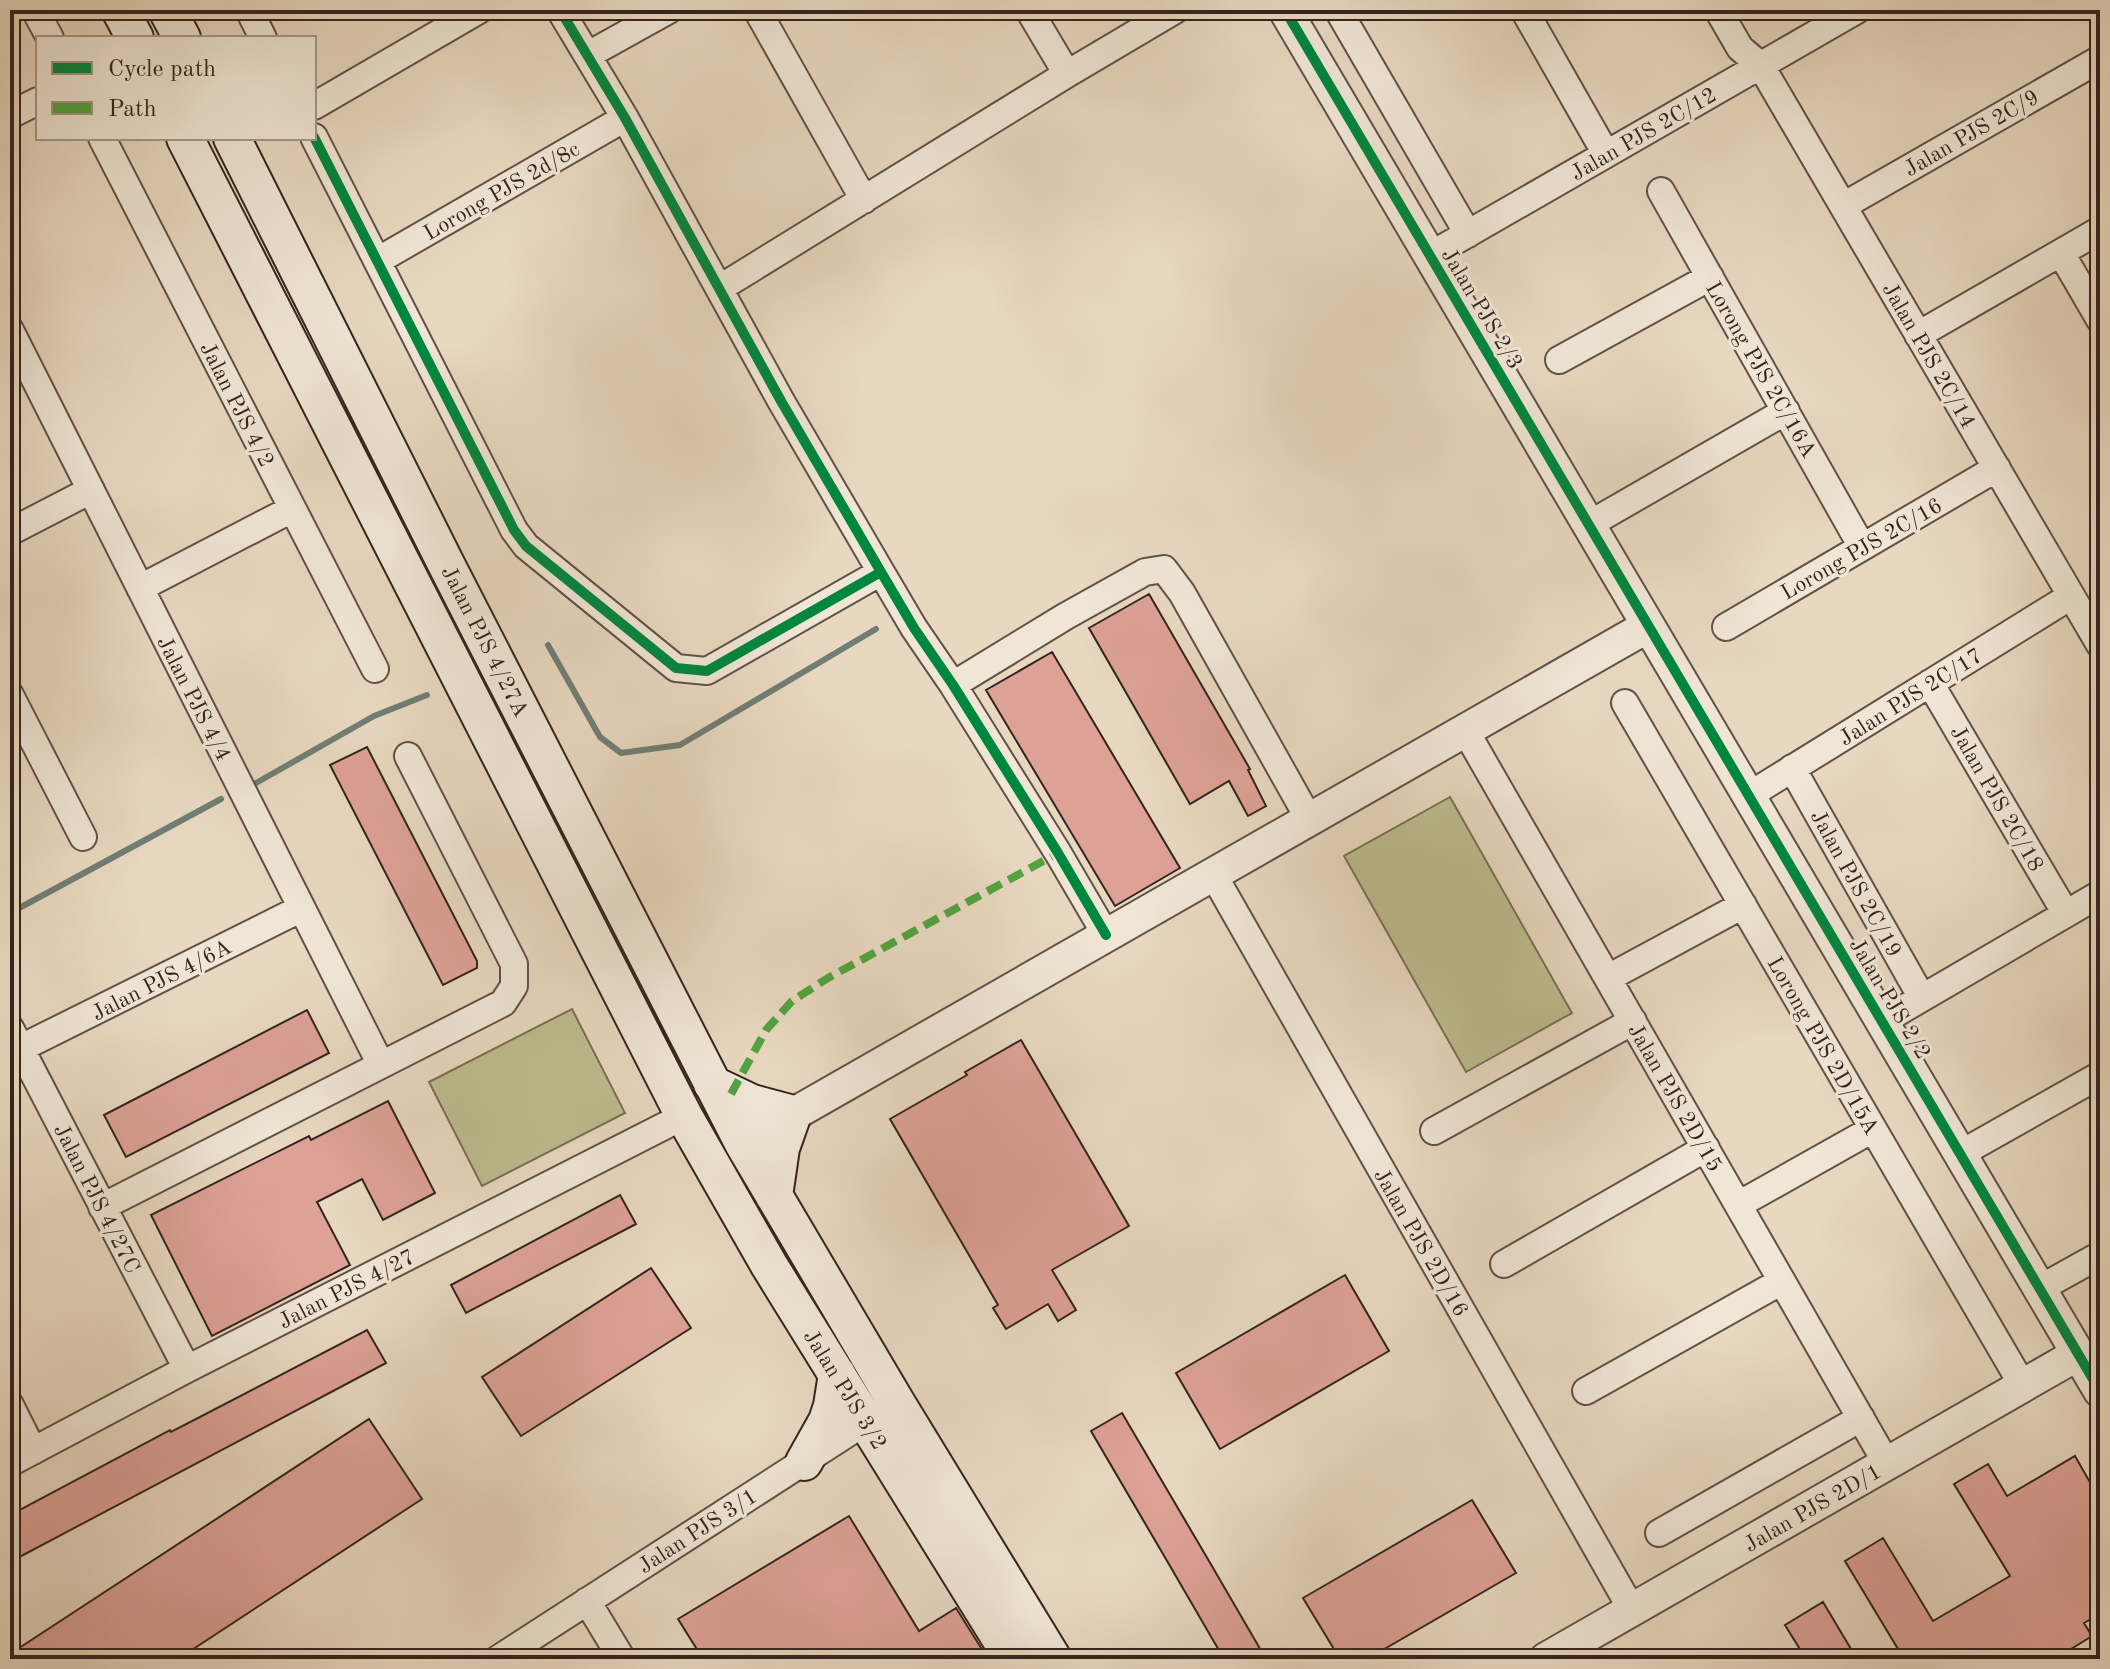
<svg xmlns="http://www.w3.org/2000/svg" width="2110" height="1669" font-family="'Old Standard TT',serif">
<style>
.green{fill:#bdbc8e;stroke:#787056;stroke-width:2}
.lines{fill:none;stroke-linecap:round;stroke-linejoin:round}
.stream{stroke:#707e75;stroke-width:6}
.building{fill:#dda196;stroke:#34241f;stroke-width:2}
.minor-casing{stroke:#615147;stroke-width:30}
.tertiary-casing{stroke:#615147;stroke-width:36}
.secondary-casing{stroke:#34241f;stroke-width:40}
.minor{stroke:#f0e6d6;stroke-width:26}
.tertiary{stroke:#f0e6d6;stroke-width:32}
.secondary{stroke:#f0e6d6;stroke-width:36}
.quiet{stroke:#53a341;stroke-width:8;stroke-dasharray:16 8;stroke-linecap:butt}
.cycleway-casing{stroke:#f0e6d6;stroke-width:15}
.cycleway{stroke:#00873e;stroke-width:10}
.labels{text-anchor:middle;stroke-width:6;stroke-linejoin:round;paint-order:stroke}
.street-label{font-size:22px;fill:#34241f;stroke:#f0e6d6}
</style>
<rect width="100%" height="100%" fill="#e8d8c0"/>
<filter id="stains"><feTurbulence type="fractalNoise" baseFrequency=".0025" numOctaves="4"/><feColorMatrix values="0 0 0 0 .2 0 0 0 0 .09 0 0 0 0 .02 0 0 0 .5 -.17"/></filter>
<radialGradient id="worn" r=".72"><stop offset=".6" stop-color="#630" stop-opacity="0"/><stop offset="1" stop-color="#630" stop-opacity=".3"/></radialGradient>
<path class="green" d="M 1450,797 L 1572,1013 L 1466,1072 L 1344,856 Z
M 572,1009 L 625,1113 L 482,1186 L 429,1082 Z"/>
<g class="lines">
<path class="stream" d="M 548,645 L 600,737 L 621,753 L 680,745 L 876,629
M 256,783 L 374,716 L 427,695
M 10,913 L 221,799"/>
</g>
<path class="building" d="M 1149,594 L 1250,769 L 1248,770 L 1266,806 L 1248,816 L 1229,781 L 1190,804 L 1089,628 Z
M 1052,652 L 1180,868 L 1115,906 L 986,690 Z
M 367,747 L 477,961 L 477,968 L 443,985 L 330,765 Z
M 307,1010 L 329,1053 L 126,1157 L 104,1115 Z
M 1021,1040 L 1129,1226 L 1052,1270 L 1076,1310 L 1058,1321 L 1048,1304 L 1006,1329 L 993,1308 L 998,1305 L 890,1119 L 967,1075 L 965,1072 Z
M 388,1101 L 435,1193 L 383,1220 L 362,1179 L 317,1202 L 350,1265 L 212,1336 L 151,1215 L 309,1136 L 311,1140 Z
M 620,1195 L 636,1224 L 466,1313 L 451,1285 Z
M 651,1268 L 691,1328 L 521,1436 L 482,1377 Z
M 1345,1275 L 1389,1351 L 1220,1449 L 1176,1373 Z
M 367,1330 L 386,1363 L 10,1562 L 10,1515 L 170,1430 L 171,1432 L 198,1418 Z
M 1122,1413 L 1209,1561 L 1266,1659 L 1224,1659 L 1170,1566 L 1091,1431 Z
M 369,1419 L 422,1499 L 178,1659 L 10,1659 L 10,1654 Z
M 2075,1456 L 2100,1500 L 2100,1614 L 2084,1623 L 2092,1636 L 2055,1659 L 1904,1659 L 1845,1561 L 1883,1538 L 1933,1621 L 2010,1576 L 1954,1484 L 1988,1464 L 2007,1496 Z
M 1472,1500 L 1516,1573 L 1367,1659 L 1340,1659 L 1303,1598 Z
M 849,1516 L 919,1631 L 956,1608 L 988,1659 L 703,1659 L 678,1619 Z
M 1823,1602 L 1857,1659 L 1806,1659 L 1785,1625 Z"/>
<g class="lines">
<defs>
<path id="minor" d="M 35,10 L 50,38
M 249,10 L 263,38
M 560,10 L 625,118 L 781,401 L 881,572 L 914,628 L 953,685 L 1058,853 L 1106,935
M 757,10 L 864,200
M 1029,10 L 1067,74
M 1338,10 L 1468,234
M 1524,10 L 1606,154
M 1718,10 L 1740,48 L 1761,66 L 2100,645
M 588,55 L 669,10
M 314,106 L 479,10
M 10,115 L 38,101
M 314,137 L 514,530 L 526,546 L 676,668 L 707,671 L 881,572
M 102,138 L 375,669
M 1661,191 L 1862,547
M 1843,206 L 2100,59
M 2061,253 L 2100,320
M 1429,256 L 1857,10
M 377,261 L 625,118
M 720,288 L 1067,74 L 1175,10
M 10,330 L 381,1065
M 1918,335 L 2100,230
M 1559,360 L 1710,277
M 1588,525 L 1786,411
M 10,532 L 91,490
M 140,588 L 292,509
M 1726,627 L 1997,468
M 1930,683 L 2066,914
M 953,685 L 1066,616 L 1145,572 L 1164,569 L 1182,593 L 1309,819
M 10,695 L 83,837
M 1625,703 L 2023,1386
M 1465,730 L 1887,1464
M 1792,768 L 1922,998
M 1748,796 L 2071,596
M 1213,874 L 1632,1610
M 1608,978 L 1743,905
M 1881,1022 L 2100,894
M 10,1028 L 187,1369
M 21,1048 L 300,909
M 1434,1131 L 1633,1021
M 1960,1154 L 2100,1075
M 1738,1205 L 1873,1129
M 102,1207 L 503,1003 L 514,986 L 514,964 L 408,756
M 1504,1264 L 1706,1148
M 2039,1289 L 2100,1255
M 1586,1391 L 1782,1281
M 10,1405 L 33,1451
M 10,1463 L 187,1369 L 684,1116
M 1659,1533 L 1861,1418
M 587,1601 L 622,1659
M 498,1659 L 879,1413"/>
<path id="tertiary" d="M 1285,10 L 2100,1391
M 743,1143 L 1648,626
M 1546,1659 L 2078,1354"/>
<path id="secondary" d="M 120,10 L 135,38
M 167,10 L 182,38
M 185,138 L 684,1116 L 769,1265 L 1013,1659
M 232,138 L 447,566 L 743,1143 L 896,1402 L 1053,1659
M 712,1084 L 752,1103 L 793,1114 L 781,1148 L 774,1196
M 804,1462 L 827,1421 L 832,1406 L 837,1374"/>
</defs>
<use href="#minor" class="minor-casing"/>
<use href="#tertiary" class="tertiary-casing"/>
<use href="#secondary" class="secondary-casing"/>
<use href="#minor" class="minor"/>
<use href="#tertiary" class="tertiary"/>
<use href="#secondary" class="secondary"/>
<path class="quiet" d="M 731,1094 L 766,1030 L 792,1001 L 828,978 L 1058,853"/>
<defs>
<path id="cycleway" d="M 560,10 L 625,118 L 781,401 L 881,572 L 914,628 L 953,685 L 1058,853 L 1106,935
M 1285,10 L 2100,1391
M 314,137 L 514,530 L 526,546 L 676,668 L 707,671 L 881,572"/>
</defs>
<use href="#cycleway" class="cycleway-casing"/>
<use href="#cycleway" class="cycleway"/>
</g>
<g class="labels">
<g class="street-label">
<text transform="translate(1971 132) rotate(-30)" y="8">Jalan PJS 2C/9</text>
<text transform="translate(1643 133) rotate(-30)" y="8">Jalan PJS 2C/12</text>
<text transform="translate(501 190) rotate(-30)" y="8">Lorong PJS 2d/8c</text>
<text transform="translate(1483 308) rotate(59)" y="8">Jalan PJS 2/3</text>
<text transform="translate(1930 355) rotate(60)" y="8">Jalan PJS 2C/14</text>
<text transform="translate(1762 369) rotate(60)" y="8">Lorong PJS 2C/16A</text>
<text transform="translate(238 404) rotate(63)" y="8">Jalan PJS 4/2</text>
<text transform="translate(1861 548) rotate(-30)" y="8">Lorong PJS 2C/16</text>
<text transform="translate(486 641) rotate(63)" y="8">Jalan PJS 4/27A</text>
<text transform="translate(1910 696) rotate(-32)" y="8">Jalan PJS 2C/17</text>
<text transform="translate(195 698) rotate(63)" y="8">Jalan PJS 4/4</text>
<text transform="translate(1998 798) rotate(60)" y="8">Jalan PJS 2C/18</text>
<text transform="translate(1857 883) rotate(61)" y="8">Jalan PJS 2C/19</text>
<text transform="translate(161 979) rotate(-27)" y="8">Jalan PJS 4/6A</text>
<text transform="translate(1891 998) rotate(59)" y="8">Jalan PJS 2/2</text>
<text transform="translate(1824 1045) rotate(60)" y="8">Lorong PJS 2D/15A</text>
<text transform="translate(1676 1097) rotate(60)" y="8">Jalan PJS 2D/15</text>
<text transform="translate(98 1198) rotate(63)" y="8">Jalan PJS 4/27C</text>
<text transform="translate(1422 1242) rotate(60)" y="8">Jalan PJS 2D/16</text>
<text transform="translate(346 1288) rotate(-27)" y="8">Jalan PJS 4/27</text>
<text transform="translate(846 1389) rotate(58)" y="8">Jalan PJS 3/2</text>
<text transform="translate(1812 1507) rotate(-30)" y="8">Jalan PJS 2D/1</text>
<text transform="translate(697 1530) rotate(-33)" y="8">Jalan PJS 3/1</text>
</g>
</g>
<rect width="2110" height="1669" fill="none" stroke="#e8d8c0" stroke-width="40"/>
<rect x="12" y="12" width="2086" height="1645" fill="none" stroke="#34241f" stroke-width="4"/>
<rect x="20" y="20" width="2070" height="1629" fill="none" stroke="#34241f" stroke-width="2"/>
<rect x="36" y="36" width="280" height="104" fill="#f0e6d6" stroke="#a5988d" stroke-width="2"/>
<rect x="52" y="62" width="40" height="12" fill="#00873e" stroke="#a5988d" stroke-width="2"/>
<text x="108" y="76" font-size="24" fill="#34241f">Cycle path</text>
<rect x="52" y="102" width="40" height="12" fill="#53a341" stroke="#a5988d" stroke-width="2"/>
<text x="108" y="116" font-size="24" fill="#34241f">Path</text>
<rect width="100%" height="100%" filter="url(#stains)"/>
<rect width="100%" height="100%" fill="url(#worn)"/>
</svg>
